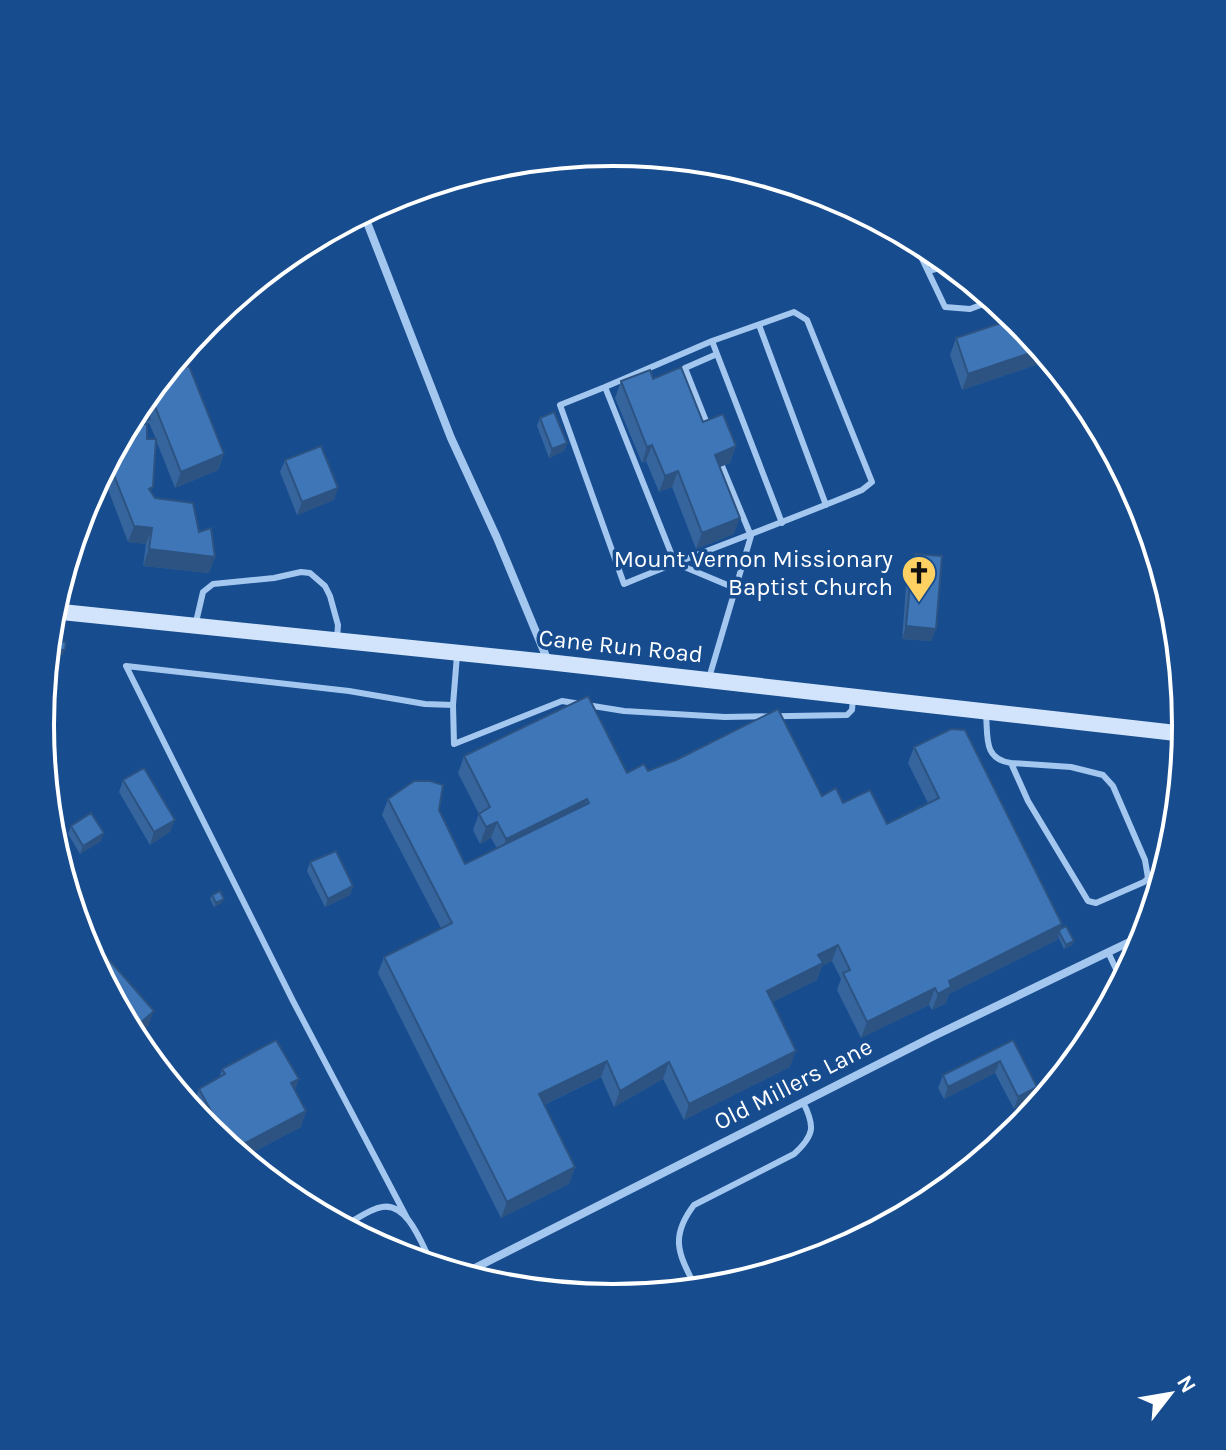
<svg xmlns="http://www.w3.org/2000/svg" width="1226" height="1450" font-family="Karla,sans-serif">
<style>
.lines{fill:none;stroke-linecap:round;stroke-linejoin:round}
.lane{stroke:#a4c7ef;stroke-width:6}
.street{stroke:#a4c7ef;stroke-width:8}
.secondary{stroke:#d1e4fb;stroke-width:16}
.wall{fill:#36659e;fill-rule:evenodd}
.shaded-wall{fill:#2c5381}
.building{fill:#3f76b8;stroke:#2c5381;stroke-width:2}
.labels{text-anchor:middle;stroke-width:7;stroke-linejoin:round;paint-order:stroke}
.poi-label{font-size:24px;fill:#fff;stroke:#174c8f;text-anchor:end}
.street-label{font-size:24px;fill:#fff;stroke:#174c8f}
.rim{fill:none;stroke:#fff;stroke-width:4}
</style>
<rect width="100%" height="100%" fill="#174c8f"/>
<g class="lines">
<path class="lane" d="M 915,244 L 945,307 L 970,309 L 994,300
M 928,271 L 951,265
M 759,325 L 826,505
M 712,341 L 782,523
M 605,387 L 560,405 L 624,584 C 703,551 783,523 862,490 L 872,482 L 807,320 L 794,312 L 712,341 L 605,387 L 675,563 L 737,589
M 708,426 L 685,368 L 717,354
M 196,622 L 203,592 L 213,584 L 274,578 L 301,572 L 310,573 L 325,586 L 330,596 L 338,625 L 337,638
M 457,655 L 453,705 L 454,744 L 562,701 L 624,711 L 725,717 L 847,715 L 852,710 L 853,699
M 709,678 L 751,536 L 722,466
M 986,714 C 988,737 983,759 1011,763 L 1028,801 L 1088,901 L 1096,903 L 1144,882 L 1148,878 L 1145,860 L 1113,786 L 1103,775 L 1071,767 L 1011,763
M 1108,952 L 1122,982
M 407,1218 L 293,1001 L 126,666 L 349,691 L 425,704 L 453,705
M 342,1227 C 354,1221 369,1209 382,1207 C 409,1202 423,1248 433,1266
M 697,1290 C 680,1256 668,1239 694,1205 L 794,1154 C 815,1135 815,1126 803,1102"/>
<path class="street" d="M 363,212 L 451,438 L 497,538 L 548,661
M 461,1275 L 934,1036 L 1146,934"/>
<path class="secondary" d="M 52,611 L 548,662 L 1185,734"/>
</g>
<path class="wall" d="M 1018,320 L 1051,360 L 962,390 L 950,355 L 956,338 Z
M 160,378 L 224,454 L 218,470 L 175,488 L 156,440 L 151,492 L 155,498 L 199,532 L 215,557 L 209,573 L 143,566 L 146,544 L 128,542 L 103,476 L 100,476 L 128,424 L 143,424 L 136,408 ZM 149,423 L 156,439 L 147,439 L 147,424 Z
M 653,379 L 703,422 L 736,446 L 730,463 L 720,467 L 734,534 L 696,549 L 672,487 L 659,492 L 646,461 L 642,463 L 615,398 L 621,381 Z
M 540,418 L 567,443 L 564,451 L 549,458 L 537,426 Z
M 285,460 L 334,500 L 297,515 L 280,472 Z
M 915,554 L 936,629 L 931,641 L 902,639 L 907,574 Z
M 914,747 L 1062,924 L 1060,929 L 1074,941 L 1072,945 L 1064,949 L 1058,936 L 1057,940 L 949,994 L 946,1003 L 932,1010 L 929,1005 L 861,1038 L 837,990 L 841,979 L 832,961 L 822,966 L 817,980 L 772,1002 L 790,1067 L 684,1120 L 663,1079 L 614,1107 L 601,1077 L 544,1105 L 575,1167 L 569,1184 L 501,1218 L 378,973 L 384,957 L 441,928 L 382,815 L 388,799 L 439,810 L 465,864 L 497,848 L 491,838 L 480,844 L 473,830 L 479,814 L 458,773 L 464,756 L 627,773 L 648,771 L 822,796 L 843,803 L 887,824 L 928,803 L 908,763 Z
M 123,780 L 170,832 L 150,845 L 119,792 Z
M 71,826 L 101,841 L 80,854 L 68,834 Z
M 310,862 L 353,886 L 350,895 L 325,907 L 307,871 Z
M 212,895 L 222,903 L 214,907 L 210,899 Z
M 1013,1040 L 1032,1099 L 1014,1109 L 995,1073 L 944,1099 L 938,1088 L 943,1075 Z
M 222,1069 L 299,1079 L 295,1090 L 306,1111 L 301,1127 L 242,1158 L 208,1130 L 193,1105 L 199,1089 L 219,1078 Z"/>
<path class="shaded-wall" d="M 1042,349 L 1051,360 L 962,390 L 968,374 Z
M 567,443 L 564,451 L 549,458 L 552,449 Z
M 652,445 L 646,461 L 642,463 L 647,447 Z
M 736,446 L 730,463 L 709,471 L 715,455 Z
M 224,454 L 218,470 L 175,488 L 181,472 Z
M 108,460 L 103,476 L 100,476 L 102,471 Z
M 678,471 L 672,487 L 659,492 L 665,476 Z
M 338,488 L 334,500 L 297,515 L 302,502 Z
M 740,518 L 734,534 L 696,549 L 702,533 Z
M 134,526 L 152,528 L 146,544 L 128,542 Z
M 149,549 L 215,557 L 209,573 L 143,566 Z
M 906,626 L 936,629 L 931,641 L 902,639 Z
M 48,649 L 65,650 L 63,655 L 47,653 Z
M 587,799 L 581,816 L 500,855 L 506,839 Z
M 175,820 L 170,832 L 150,845 L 154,832 Z
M 497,822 L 491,838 L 480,844 L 486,827 Z
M 104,833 L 101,841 L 80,854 L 83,846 Z
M 353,886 L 350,895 L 325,907 L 328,899 Z
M 224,899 L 222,903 L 214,907 L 216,903 Z
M 1062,924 L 1057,940 L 949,994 L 946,1003 L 932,1010 L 938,994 L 949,981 Z
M 1074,941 L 1072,945 L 1064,949 L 1066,945 Z
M 838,945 L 832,961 L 822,966 L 817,980 L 761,1008 L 767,991 L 818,955 Z
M 935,988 L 929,1005 L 861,1038 L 867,1022 Z
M 154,1011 L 148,1027 L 134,1039 L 130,1032 Z
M 796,1051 L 790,1067 L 684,1120 L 689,1104 Z
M 607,1061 L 601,1077 L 533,1110 L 539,1094 Z
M 1000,1061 L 995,1073 L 944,1099 L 948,1087 Z
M 669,1062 L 663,1079 L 614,1107 L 620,1091 Z
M 299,1079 L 293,1095 L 291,1083 Z
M 1037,1087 L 1032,1099 L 1014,1109 L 1018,1097 Z
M 306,1111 L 301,1127 L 242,1158 L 232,1150 Z
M 575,1167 L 569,1184 L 501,1218 L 507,1202 Z"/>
<path class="building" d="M 1016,318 L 1042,349 L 968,374 L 956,338 Z
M 189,366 L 224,454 L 181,472 L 149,391 L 160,378 Z
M 681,367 L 703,422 L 723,414 L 736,446 L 715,455 L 740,518 L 702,533 L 678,471 L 665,476 L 652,445 L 647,447 L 621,381 L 650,370 L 653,379 Z
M 142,400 L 150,419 L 145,421 L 138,405 Z
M 554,412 L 567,443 L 552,449 L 540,418 Z
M 128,424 L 147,424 L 147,439 L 156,439 L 153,487 L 149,489 L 155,498 L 193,503 L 199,532 L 211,528 L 215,557 L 149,549 L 152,528 L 134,526 L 108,460 Z
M 321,446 L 338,488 L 302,502 L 285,460 Z
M 915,554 L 942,556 L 936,629 L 906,626 L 912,562 L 914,562 Z
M 48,640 L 66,642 L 65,650 L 48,649 Z
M 588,696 L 627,773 L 644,764 L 648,771 L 676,760 L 778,709 L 822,796 L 836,788 L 843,803 L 870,790 L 887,824 L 939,798 L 914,747 L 951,729 L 965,730 L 1062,924 L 949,981 L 951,987 L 938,994 L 935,988 L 867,1022 L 843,973 L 850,970 L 838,945 L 818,955 L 823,963 L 767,991 L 796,1051 L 689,1104 L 669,1062 L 620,1091 L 607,1061 L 539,1094 L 575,1167 L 507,1202 L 384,957 L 452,923 L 388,799 L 414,781 L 430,781 L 443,785 L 439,810 L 465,864 L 589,803 L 587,799 L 506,839 L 497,822 L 486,827 L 479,814 L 490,807 L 464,756 Z
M 144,768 L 175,820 L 154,832 L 123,780 Z
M 91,813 L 104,833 L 83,846 L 71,826 Z
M 336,851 L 353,886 L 328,899 L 310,862 Z
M 63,868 L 68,875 L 64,879 L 61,870 Z
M 220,891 L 224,899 L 216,903 L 212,895 Z
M 1066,926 L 1074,941 L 1066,945 L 1059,932 L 1060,929 Z
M 104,954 L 154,1011 L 130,1032 L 93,963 Z
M 276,1040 L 299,1079 L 291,1083 L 306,1111 L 232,1150 L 199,1089 L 225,1074 L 222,1069 Z
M 1013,1040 L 1037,1087 L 1018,1097 L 1000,1061 L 948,1087 L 943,1075 Z
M 277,1181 L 285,1193 L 272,1183 Z"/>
<defs>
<symbol id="church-pin" viewBox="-11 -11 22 30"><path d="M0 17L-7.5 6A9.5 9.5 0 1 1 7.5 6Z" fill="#ffd162" stroke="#174c8f"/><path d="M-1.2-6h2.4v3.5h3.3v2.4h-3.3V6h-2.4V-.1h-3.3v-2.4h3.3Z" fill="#111"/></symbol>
</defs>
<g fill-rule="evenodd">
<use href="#church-pin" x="899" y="553" width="40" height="54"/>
</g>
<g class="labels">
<g class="poi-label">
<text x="893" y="567">Mount Vernon Missionary<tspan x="893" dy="28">Baptist Church</tspan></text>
</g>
<g class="street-label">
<text transform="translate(621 646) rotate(6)" y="8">Cane Run Road</text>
<text transform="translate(793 1084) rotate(-27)" y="8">Old Millers Lane</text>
</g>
</g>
<path d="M0 0H1226V1450H0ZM54 725a559 559 0 1 1 1118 0a559 559 0 1 1-1118 0Z" fill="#174c8f" fill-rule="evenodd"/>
<path class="rim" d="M54 725a559 559 0 1 1 1118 0a559 559 0 1 1-1118 0Z"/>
<g transform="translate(1170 1394) rotate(59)" stroke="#174c8f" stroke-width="6" paint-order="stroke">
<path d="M0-6L14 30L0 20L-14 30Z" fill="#ffffff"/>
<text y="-12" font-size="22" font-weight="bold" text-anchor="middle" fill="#ffffff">N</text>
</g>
</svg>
